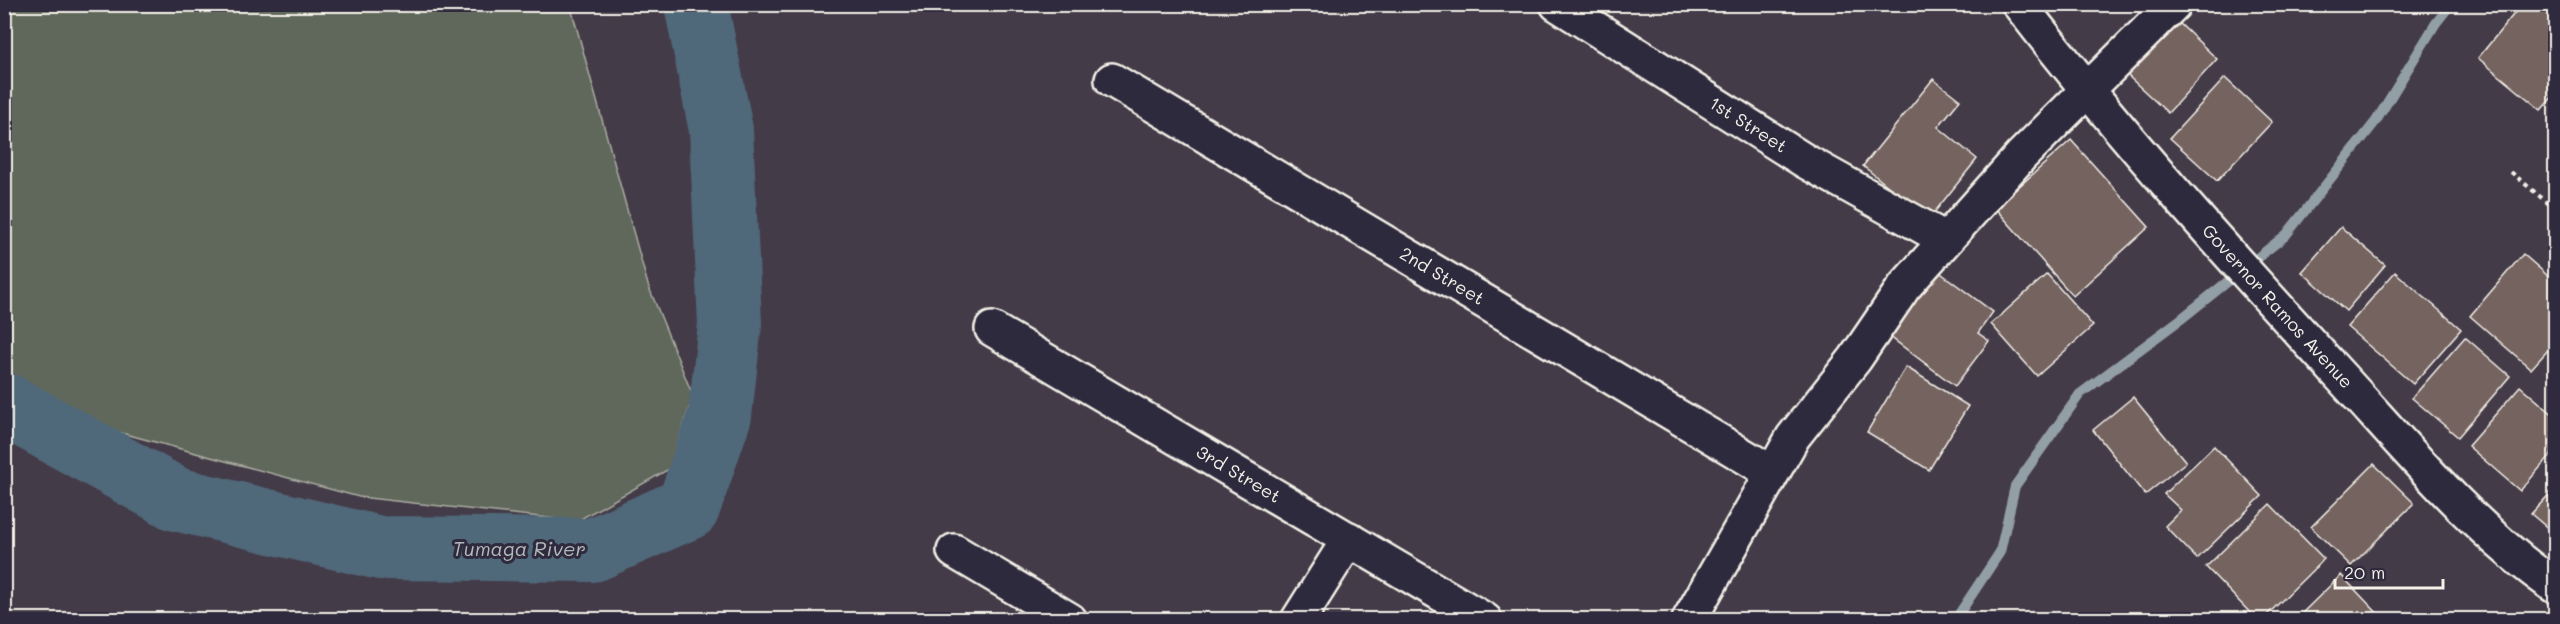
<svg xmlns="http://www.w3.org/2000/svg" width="2560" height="624" font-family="Mali,sans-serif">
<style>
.green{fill:#60685b;stroke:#aaaca2;stroke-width:1.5}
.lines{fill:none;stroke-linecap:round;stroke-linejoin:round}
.stream{stroke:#929fa6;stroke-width:10}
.river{stroke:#50687a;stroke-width:64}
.building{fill:#746361;stroke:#f4f1e8;stroke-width:1.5}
.minor-casing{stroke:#f4f1e8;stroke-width:38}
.major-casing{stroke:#f4f1e8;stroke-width:38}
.path{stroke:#f4f1e8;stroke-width:4;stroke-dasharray:4.5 4.5;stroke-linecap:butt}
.minor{stroke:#2f2a3d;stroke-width:33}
.major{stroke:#2f2a3d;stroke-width:33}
.labels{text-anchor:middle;stroke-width:6;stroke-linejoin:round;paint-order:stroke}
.street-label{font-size:18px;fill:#f4f1e8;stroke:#2f2a3d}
.water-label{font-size:20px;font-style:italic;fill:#b2babc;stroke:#2f2a3d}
</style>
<rect width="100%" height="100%" fill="#443b48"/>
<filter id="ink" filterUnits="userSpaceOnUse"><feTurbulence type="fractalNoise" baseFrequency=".0167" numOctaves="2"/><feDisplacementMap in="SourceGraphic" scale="12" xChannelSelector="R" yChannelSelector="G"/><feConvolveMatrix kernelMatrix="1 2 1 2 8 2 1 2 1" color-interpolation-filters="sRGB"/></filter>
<g filter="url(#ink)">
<path class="green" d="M 570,4 L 648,285 L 693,396 L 669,469 L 577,521 L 359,497 L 66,418 L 5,382 L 5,5 Z"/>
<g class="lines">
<path class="stream" d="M 1955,620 L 2000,552 L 2015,486 L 2080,394 L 2181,319 L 2286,235 L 2376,121 L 2436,23 L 2451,4"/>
<path class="river" d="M 4,404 L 176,499 L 380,548 L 593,550 L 688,508 L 720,415 L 730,324 L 721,130 L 696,4"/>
</g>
<path class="building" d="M 2522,4 L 2556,4 L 2556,93 L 2541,110 L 2478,58 Z
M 2177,21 L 2217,59 L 2168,113 L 2127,75 Z
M 2225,78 L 2272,122 L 2217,181 L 2170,138 Z
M 1933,79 L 1960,100 L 1938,127 L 1977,159 L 1929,219 L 1863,166 Z
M 2071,140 L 2149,227 L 2073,296 L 1995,208 Z
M 2341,227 L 2385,265 L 2346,311 L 2302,272 Z
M 2523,254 L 2556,283 L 2556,341 L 2531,369 L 2470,316 Z
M 1934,268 L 1993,312 L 1978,333 L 1989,341 L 1955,386 L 1885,333 Z
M 2395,272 L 2461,329 L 2413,384 L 2347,327 Z
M 2047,274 L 2093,326 L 2037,376 L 1991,324 Z
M 2465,337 L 2510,376 L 2458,437 L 2412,398 Z
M 1906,367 L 1968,406 L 1929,470 L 1867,432 Z
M 2520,386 L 2556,417 L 2556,449 L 2520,491 L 2468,446 Z
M 2133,397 L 2186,462 L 2145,495 L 2093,430 Z
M 2214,446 L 2262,496 L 2197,559 L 2165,526 L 2181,510 L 2164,494 Z
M 2374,464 L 2414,503 L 2351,566 L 2311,527 Z
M 2556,487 L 2556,535 L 2531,514 Z
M 2270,504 L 2324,559 L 2262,620 L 2257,620 L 2206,567 Z
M 2341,575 L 2384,620 L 2295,620 Z"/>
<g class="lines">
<defs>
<g id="minor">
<path id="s1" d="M 1557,4 L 1805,161 L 1945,239"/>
<path id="s2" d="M 1112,80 L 1771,472"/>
<path id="s3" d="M 992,329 L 1485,620"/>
<path d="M 954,551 L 1070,620"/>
<path d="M 1298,620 L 1349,539"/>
<path d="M 1689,620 L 1793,437 L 1855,359 L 1904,287 L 2021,156 L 2174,4"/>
</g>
<g id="major">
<path id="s4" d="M 2019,4 C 2120,135 2231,257 2342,378 C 2408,450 2475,531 2556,587"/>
</g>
</defs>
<use href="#minor" class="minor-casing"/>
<use href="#major" class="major-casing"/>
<path class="path" d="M 2511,172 L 2556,210"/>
<use href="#minor" class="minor"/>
<use href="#major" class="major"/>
</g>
</g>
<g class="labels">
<g class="street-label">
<text dy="6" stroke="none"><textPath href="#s1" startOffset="226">1st Street</textPath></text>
<text dy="6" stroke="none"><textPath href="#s2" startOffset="384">2nd Street</textPath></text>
<text dy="6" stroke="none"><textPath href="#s4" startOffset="398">Governor Ramos Avenue</textPath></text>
<text dy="6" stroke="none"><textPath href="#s3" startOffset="286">3rd Street</textPath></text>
</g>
<g class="water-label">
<text x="519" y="556">Tumaga River</text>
</g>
</g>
<rect width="2560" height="624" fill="none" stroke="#2f2a3d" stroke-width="24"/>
<rect x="12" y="12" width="2536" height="600" fill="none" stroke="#f4f1e8" stroke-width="2" filter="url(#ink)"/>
<path d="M2335 579v9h108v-9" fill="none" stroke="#f4f1e8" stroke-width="3"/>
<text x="2344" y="579" font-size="18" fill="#f4f1e8" stroke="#2f2a3d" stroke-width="4.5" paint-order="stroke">20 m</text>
</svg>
